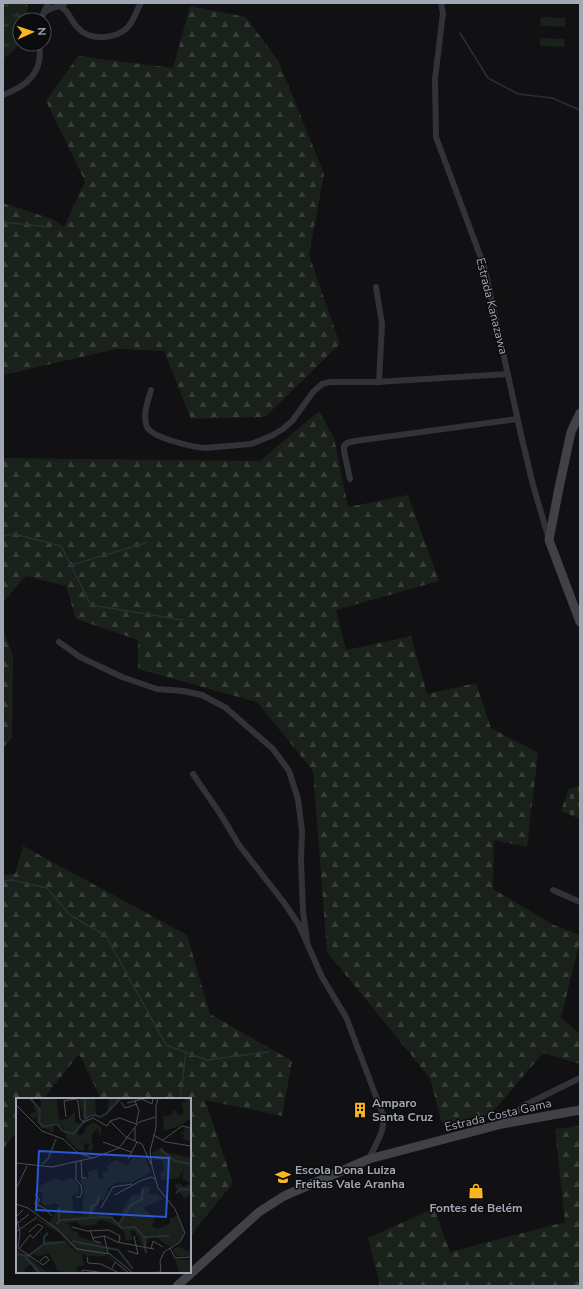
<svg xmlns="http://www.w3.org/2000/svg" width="583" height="1289" font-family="'Nunito Sans',sans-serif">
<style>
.grass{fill:url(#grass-tufts)}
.forest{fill:url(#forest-firs)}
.cemetery{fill:url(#cemetery-stones)}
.garden{fill:#19211a}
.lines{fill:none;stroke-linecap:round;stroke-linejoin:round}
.stream{stroke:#273037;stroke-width:1.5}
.minor{stroke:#323338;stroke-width:6}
.secondary{stroke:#404248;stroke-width:9}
.labels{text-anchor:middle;stroke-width:3;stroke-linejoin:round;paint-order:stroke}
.street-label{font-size:12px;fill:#a2a7b4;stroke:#0c0c0e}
.poi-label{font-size:12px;font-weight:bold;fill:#a2a7b4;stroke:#0c0c0e;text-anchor:start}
.inset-river{fill:none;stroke:#273037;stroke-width:2}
.inset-road{fill:none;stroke:#4b4d53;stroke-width:1}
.view{fill:#2a57d4;fill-opacity:0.15;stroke:#2a57d4;stroke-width:2}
.inset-edge{fill:none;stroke:#a2a7b4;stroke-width:2}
</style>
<defs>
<pattern id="grass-tufts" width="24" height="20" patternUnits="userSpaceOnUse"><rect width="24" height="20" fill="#19211a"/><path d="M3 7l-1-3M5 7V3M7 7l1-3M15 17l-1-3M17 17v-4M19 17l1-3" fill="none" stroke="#373e39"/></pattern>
<pattern id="forest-firs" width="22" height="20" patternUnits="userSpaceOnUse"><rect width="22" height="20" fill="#19211a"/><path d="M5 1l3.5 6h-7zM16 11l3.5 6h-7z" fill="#373e39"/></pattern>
<pattern id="cemetery-stones" width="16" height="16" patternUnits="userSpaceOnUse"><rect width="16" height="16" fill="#19211a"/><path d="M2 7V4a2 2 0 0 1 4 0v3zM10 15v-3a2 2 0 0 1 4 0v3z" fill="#373e39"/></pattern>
</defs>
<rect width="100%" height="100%" fill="#111113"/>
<path class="grass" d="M 3,3 L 28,3 L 27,20 L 20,20 C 20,40 22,47 3,59 Z"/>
<path class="forest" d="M 190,6 L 246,17 L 279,62 L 324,174 L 309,255 L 340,344 L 265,417 L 191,419 L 164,351 L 116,349 L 3,375 L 3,203 L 52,219 L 64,227 L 85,181 L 46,101 L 78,56 L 173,68 Z
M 319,411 L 334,438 L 348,507 L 408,495 L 439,581 L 336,610 L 346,650 L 411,636 L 427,694 L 476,683 L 491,728 L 538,753 L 527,847 L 494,840 L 493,889 L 554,925 L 580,935 L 580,940 L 561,1018 L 580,1034 L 580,1064 L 543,1053 L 491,1114 L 442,1124 L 430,1078 L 327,952 L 313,771 L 257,702 L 138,669 L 138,640 L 76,619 L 66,586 L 26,576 L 3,602 L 3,458 L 260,461 Z
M 3,628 L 13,656 L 12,738 L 3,748 Z
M 23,846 L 187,935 L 210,1014 L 292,1061 L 282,1116 L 205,1100 L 233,1183 L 190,1236 L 190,1099 L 101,1099 L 79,1054 L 43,1099 L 17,1099 L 17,1131 L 3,1149 L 3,875 L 15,874 Z
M 580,1126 L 580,1286 L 380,1286 L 368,1238 L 434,1208 L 450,1252 L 565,1222 L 555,1129 Z"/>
<path class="cemetery" d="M 580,786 L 580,819 L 561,811 L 569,789 Z"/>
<path class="garden" d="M 541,17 L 566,18 L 565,27 L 540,26 Z
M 540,38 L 565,39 L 564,47 L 540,46 Z"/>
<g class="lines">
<path class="stream" d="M 460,33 L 488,78 L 518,94 L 552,98 L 580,110
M 3,222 L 50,227
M 3,536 L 14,534 L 61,546 L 91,605 L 183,620
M 71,565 L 145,543
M 3,881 L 12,880 L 47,888 L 70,915 L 106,936 L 166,1045 L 207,1060 L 268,1052
M 180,1099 L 186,1052"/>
<path class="minor" d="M 57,3 C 59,6 63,8 66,11 C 71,17 73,24 79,29 C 91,41 115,39 127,28 C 134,21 136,11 141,3
M 441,3 L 443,13 L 435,79 L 436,137 L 484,266 L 522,439 L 533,485 L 548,536
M 43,14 C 51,5 59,9 65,3
M 41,20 L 46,7 L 49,3
M 3,95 C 27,86 44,72 39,44
M 376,287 L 382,324 L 379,382
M 151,390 C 148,401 142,416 147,427 C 152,438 193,447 205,448 L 251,444 L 271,436 L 283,429 L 293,420 L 313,392 L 322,384 L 330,382 L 376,382 L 508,374
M 350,479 L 344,451 L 344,446 L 347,443 L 355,441 L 517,419
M 59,642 L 80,657 L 122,677 L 157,689 L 183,691 L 202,695 L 226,708 L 273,749 L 289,771 L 298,799 L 302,831 L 301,860 L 303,911 L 307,941
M 193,774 L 221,815 L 239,845 L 285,904 L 299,925 L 322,977 L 346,1017 L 383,1115 C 386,1131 375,1144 369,1159
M 553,890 L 580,902
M 504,1122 L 525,1105 L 580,1078"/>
<path class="secondary" d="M 580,413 L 571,432 L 559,488 L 549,540 L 580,622
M 177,1286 L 259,1212 L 284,1196 L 369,1159 L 502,1124 L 580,1110"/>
</g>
<defs>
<symbol id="building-bare" viewBox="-9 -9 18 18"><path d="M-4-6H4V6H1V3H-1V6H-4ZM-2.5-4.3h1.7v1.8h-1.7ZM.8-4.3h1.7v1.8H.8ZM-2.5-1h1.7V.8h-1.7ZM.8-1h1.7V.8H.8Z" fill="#fab622" stroke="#0c0c0e" stroke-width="2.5" paint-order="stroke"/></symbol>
<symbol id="school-bare" viewBox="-9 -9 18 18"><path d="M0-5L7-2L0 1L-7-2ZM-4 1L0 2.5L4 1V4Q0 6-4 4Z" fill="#fab622" stroke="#0c0c0e" stroke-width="2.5" paint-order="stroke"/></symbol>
<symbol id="shop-bare" viewBox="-9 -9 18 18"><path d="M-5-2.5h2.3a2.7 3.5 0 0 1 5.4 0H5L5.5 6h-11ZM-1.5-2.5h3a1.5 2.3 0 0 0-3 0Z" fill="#fab622" stroke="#0c0c0e" stroke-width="2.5" paint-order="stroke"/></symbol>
</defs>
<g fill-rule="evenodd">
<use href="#building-bare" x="349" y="1099" width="22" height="22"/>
<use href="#school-bare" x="272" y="1166" width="22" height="22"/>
<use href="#shop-bare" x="465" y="1180" width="22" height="22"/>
</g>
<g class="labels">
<g class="street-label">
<text transform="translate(492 306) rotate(76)" y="4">Estrada Kanazawa</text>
<text transform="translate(498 1115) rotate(-13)" y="4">Estrada Costa Gama</text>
</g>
<g class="poi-label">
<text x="372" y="1107">Amparo<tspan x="372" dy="14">Santa Cruz</tspan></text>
<text x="295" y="1174">Escola Dona Luiza<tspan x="295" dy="14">Freitas Vale Aranha</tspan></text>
<text x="476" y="1212" text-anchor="middle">Fontes de Belém</text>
</g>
</g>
<g transform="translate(16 1098)">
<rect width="175" height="175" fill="#111113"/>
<path d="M 63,0 L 79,0 L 80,16 L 67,20 ZM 39,116 L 38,121 L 54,127 L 57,133 L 51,138 L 53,143 L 91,153 L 89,157 L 94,158 L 113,175 L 91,158 L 72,158 L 60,154 L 43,135 L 20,121 L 18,123 L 21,120 L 43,131 L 33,125 Z" fill="#19211a"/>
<path d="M 24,0 L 40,0 L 44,23 L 52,20 L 59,13 L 59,24 L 65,26 L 61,36 L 64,38 L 69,34 L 69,30 L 77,24 L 85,29 L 85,38 L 81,30 L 76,37 L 76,46 L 78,49 L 75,53 L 72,52 L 73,46 L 68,45 L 68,52 L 63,53 L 51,41 L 47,29 L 37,26 L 38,34 L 35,34 L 22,25 L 20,20 L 16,20 L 14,16 L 20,13 L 17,10 L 19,7 L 23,9 L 25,7 ZM 93,0 L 119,0 L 119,2 L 103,2 L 91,16 ZM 169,0 L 175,0 L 175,21 L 161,29 L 148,33 L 147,18 L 155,17 L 157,11 L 164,18 L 168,15 L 165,5 L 170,4 ZM 169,30 L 175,30 L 175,44 L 167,41 L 168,37 L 164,35 L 168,34 ZM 147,49 L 149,54 L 175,60 L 175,95 L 169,101 L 158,87 L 163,85 L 168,89 L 175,85 L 166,81 L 168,70 L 163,80 L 146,82 L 144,75 L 148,73 L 146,62 L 137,62 L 136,54 ZM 128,58 L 135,74 L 117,84 L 99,85 L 92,90 L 88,102 L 85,102 L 78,113 L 81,116 L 94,115 L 97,118 L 95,122 L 103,125 L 108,120 L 105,114 L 115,98 L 123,96 L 128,88 L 134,90 L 132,97 L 140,95 L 147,101 L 127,110 L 139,121 L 136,128 L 142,131 L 154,125 L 154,120 L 161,118 L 168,133 L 165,142 L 154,149 L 140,139 L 132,141 L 131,147 L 127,148 L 118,132 L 114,133 L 117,142 L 110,143 L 108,133 L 95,125 L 84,122 L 79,127 L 67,128 L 60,124 L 46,126 L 42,129 L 34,124 L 43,107 L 38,105 L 30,108 L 26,105 L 27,95 L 21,93 L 23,88 L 39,81 L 47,83 L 56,80 L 63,88 L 63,95 L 56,98 L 58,116 L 66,117 L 68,89 L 63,82 L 73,80 L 72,74 L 81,71 L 83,81 L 87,81 L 86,74 L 92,73 L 91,68 L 99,62 L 112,67 L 117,59 L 125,61 ZM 57,133 L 62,134 L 62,138 L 87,147 L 90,153 L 62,149 L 50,138 ZM 29,143 L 49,143 L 58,153 L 66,157 L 68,167 L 61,169 L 61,175 L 42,173 L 33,155 L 23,158 L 16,156 ZM 163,148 L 170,153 L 175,151 L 175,158 L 160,158 L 157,151 ZM 0,151 L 14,160 L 31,175 L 21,175 L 14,166 L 6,175 L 0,175 ZM 159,161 L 175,162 L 175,175 L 163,175 Z" fill="#19211a"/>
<path class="inset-river" d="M 14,0 L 24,12 L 23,24 L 27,29 L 41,26 L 47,33 L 57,36 L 72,19 L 79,17 L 84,19 L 90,16 L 105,0M 69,21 L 69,0M 144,51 L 159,63 L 175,66M 26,66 L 32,61 L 40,41M 160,95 L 165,91 L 175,92M 75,120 L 75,109 L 81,106 L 83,97M 43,124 L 43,109M 40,126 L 46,122 L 88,119 L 96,120 L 106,130 L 119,129 L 128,139 L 153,138M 103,126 L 115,107 L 126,101 L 127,91M 128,140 L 130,155M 56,143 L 102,152 L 117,171M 28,146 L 49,144M 0,156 L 12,158 L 28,146 L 28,139 L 32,135M 9,159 L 23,174"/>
<path class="inset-road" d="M 58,0 L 62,3 L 64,21 L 68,24 L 77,20 L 91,28 L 94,23 L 104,20 L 120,26 L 123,13 L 119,3M 142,0 L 140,8 L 140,30 L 134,53 L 136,68 L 142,90 L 159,111 L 169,135 L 164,144 L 148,154 L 144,163 L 145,175M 105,4 L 109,10 L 121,6M 111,5 L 126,1 L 136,6 L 137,0M 0,7 L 26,33 L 47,41 L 62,55 L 77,60 L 103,50 L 123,24 L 140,19M 50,19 L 48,3 L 59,1M 94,23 L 110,39 L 126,46 L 135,66M 119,30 L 119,43M 137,37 L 150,44 L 175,48M 147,42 L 166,28 L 175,30M 87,44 L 115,54M 112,61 L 121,44M 65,62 L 66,80 L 70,80M 0,65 L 36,69 L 76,60M 0,91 L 11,68M 19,96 L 24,102 L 20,107M 99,97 L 124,83 L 135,79 L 139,81M 60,99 L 64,99 L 66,94 L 65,87 L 60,82 L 60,63M 18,105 L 28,110 L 36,118M 0,106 L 12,110 L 41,131 L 61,151 L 94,156 L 117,175M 85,110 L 97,89 L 116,86M 7,112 L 0,119 L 4,134 L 2,150 L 27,167 L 33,162 L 30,158 L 24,163M 2,125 L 13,116M 56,129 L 71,133 L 93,132 L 104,138 L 103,144M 74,132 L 78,143 L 85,145M 0,134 L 21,119M 13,134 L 22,126 L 27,129 L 17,140 L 14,137M 88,138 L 92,155M 76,140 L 89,138 L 101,144 L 138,151M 154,150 L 159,160 L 175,159M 3,151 L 14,137M 135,151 L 137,143 L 147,149M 112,153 L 122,156 L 118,138M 71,159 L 72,165 L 85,166 L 103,175M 96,170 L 99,164 L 113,175M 65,175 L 67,172 L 88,175M 131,175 L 145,174"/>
<path class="view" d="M 23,53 L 153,60 L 150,119 L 20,112 Z"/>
<rect width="175" height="175" class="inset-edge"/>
</g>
<rect width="583" height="1289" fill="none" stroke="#a2a7b4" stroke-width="8"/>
<g transform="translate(32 32) rotate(87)"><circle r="19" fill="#0c0c0e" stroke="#484a50"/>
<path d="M0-3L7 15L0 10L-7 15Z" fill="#fab622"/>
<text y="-6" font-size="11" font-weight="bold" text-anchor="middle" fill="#a2a7b4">N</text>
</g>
</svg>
